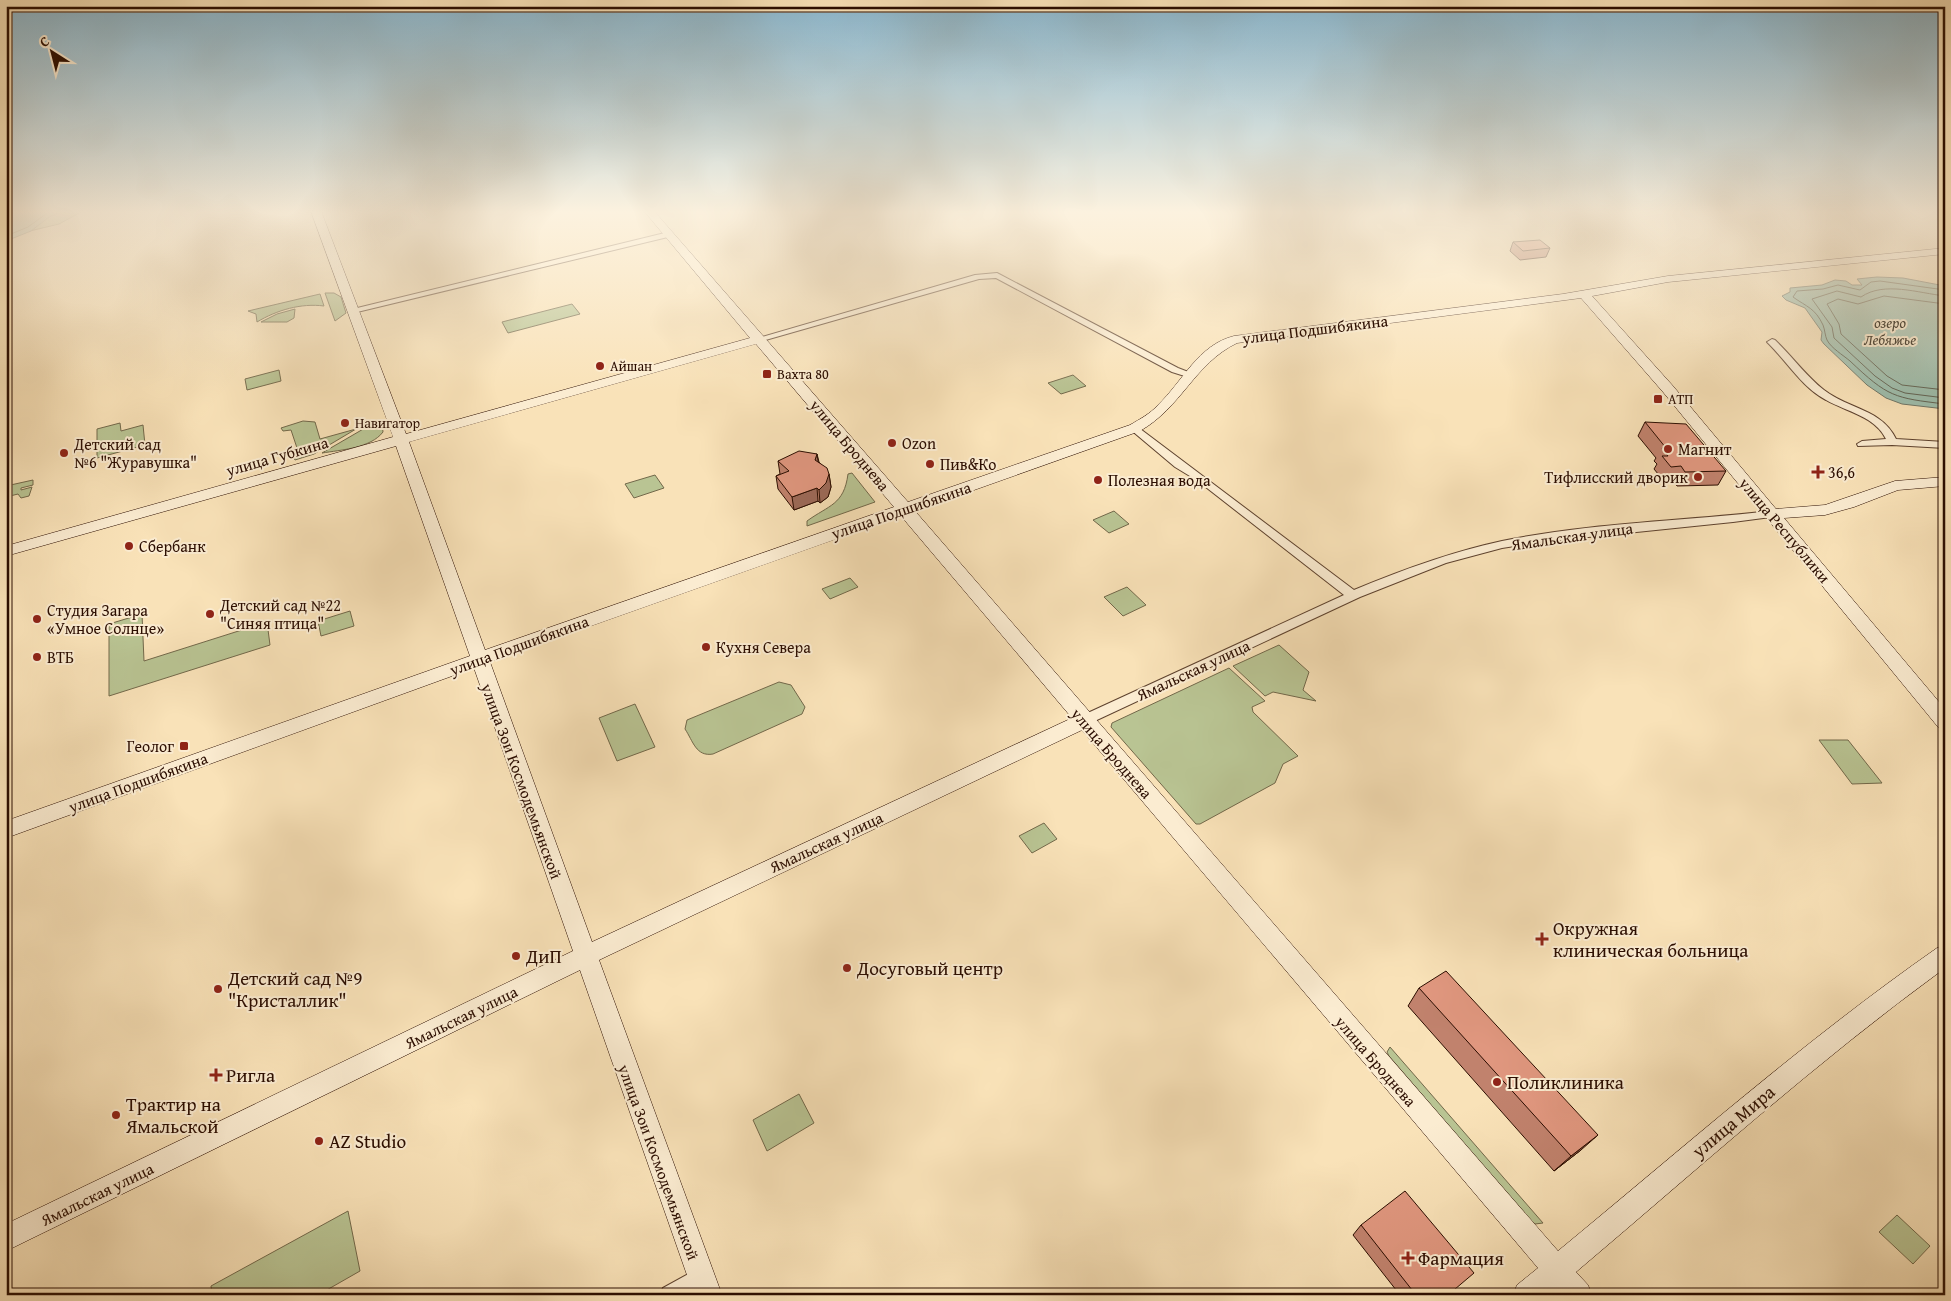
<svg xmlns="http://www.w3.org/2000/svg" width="1951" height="1301" font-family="'Gentium Book Plus',serif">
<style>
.green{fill:#b9c493;stroke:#72684a}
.water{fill:#9ebead;stroke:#707768}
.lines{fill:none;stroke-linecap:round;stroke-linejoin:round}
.shore{stroke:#646656;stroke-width:1}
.street-casing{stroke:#5e422e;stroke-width:2}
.secondary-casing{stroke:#2b0d00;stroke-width:1}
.street{fill:#fbecd1;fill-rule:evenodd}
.secondary{fill:#fbecd1;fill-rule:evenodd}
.wall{fill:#c1826d;stroke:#2b0d00}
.shaded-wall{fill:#9d6a59;stroke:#2b0d00}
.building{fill:#e0977f;stroke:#2b0d00}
.poi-dot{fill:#8f2418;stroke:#fbecd1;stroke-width:2}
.labels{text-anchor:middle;stroke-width:4;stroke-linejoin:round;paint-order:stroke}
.far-poi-label{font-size:14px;fill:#2b0d00;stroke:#fbecd1;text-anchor:start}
.far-water-label{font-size:15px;font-style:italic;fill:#534b3d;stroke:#fbecd1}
.street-label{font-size:16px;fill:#2b0d00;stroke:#fbecd1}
.poi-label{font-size:16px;fill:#2b0d00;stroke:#fbecd1;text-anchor:start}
.near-poi-label{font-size:19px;fill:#2b0d00;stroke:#fbecd1;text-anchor:start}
.near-street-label{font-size:19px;fill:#2b0d00;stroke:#fbecd1}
</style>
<rect width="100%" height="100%" fill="#f9e2b8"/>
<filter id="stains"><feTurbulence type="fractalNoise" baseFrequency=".004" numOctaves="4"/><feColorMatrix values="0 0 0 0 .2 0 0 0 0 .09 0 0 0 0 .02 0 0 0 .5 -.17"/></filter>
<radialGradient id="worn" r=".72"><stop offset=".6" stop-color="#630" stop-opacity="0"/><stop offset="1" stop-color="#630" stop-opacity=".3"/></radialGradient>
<path class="green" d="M 55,211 L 83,211 L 59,224 L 9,236 Z
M 325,293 L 334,293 L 341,297 L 346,313 L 335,321 Z
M 320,294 L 324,306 C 301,303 277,310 257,322 L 256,314 L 248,311 Z
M 572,304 L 580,314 L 508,333 L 502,322 Z
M 295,309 L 294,318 L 287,322 L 261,322 L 277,314 Z
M 279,370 L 281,381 L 247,390 L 245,379 Z
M 1073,375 L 1086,386 L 1061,394 L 1048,383 Z
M 303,421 L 315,422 L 320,439 L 356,429 L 314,454 L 295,460 L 292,454 L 298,451 L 291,430 L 283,431 L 281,428 Z
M 120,423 L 121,431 L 143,425 L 145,445 L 97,458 L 97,429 Z
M 382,423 L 383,432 C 371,448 341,450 322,453 L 365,428 Z
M 852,473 L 875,502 L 807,526 L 807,521 C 829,505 844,505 848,474 Z
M 655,475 L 664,488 L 634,498 L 625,484 Z
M 33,480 L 33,485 L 21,488 L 21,490 L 32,487 L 29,496 L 21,498 L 18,494 L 6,497 L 6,486 Z
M 1114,511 L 1129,524 L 1109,533 L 1093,520 Z
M 850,578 L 858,587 L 830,599 L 822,589 Z
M 1127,587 L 1146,605 L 1123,616 L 1104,597 Z
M 350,611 L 354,626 L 321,636 L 318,621 Z
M 142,614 L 144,661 L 267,622 L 270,645 L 109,696 L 109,624 Z
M 1279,645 L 1309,672 L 1303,690 L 1316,701 L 1273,692 L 1265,696 L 1233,666 Z
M 1229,668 L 1265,701 L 1252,707 L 1253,712 L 1298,756 L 1283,764 L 1275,783 L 1200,824 L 1196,824 L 1111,727 L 1112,723 Z
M 779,682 L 791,685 L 805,707 L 802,714 L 713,754 C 696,757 693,741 685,729 L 687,720 Z
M 635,704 L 655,747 L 617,761 L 599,718 Z
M 1819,740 L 1848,740 L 1882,783 L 1852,784 Z
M 1044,823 L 1057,839 L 1032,853 L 1019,836 Z
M 1390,1047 L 1543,1223 L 1535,1224 L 1527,1217 L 1389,1056 L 1387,1052 Z
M 799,1094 L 814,1123 L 767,1151 L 753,1120 Z
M 348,1211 L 360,1271 L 318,1295 L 212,1295 L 211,1286 Z
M 1897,1215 L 1930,1246 L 1913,1264 L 1879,1232 Z"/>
<path class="water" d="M 6,211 L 64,211 L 49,217 L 31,231 L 6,241 Z
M 1877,277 L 1903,278 L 1945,286 L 1945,409 L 1902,404 L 1886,398 L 1867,385 L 1824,344 L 1821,340 L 1822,332 L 1805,308 L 1786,300 L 1782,296 L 1790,292 L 1790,288 L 1822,285 L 1835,280 L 1846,281 L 1852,285 L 1862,285 L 1857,279 Z"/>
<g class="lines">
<path class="shore" d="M 6,236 L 28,227 L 50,211
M 1945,290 L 1880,281 L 1871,282 L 1860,290 L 1838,285 L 1823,289 L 1797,291 L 1793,297 C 1807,307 1815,308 1823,325 C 1825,330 1825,336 1827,340 C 1831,348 1843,355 1850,361 C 1888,397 1894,398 1945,404
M 1945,296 C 1918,293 1884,281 1861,297 L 1837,291 L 1812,299 L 1832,327 L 1834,338 L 1875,376 L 1892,388 L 1905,393 L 1945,398
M 1945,304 L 1884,296 L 1858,304 L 1838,299 L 1827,304 L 1839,324 L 1841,334 L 1887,376 L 1902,385 L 1945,390"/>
<defs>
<path id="street" d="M 669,232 L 673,234 L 672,236 L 353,313 L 349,310 Z
M 997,273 L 1178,368 L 1196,375 L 1191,378 L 1172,372 L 996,278 L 979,279 L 762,341 L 755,339 L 975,275 Z
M 1772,339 L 1775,340 C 1792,356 1806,376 1824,390 C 1848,409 1882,409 1896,439 L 1945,442 L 1945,448 L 1892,445 L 1858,446 L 1857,444 L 1862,441 L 1886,439 C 1875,416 1847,412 1826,400 C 1803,388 1787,362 1769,344 L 1767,342 Z
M 1135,425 L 1354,590 C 1402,570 1451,552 1502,541 C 1590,523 1682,521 1771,511 L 1776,514 L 1771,517 L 1733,522 L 1540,542 L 1502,548 L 1446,563 L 1360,597 L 1084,726 L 1079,725 L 1077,721 L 1079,717 L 1344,595 L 1198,481 L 1175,467 L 1131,430 L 1130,428 Z
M 701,1267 L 708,1270 L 711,1277 C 702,1297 678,1295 660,1295 L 663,1288 Z"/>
<path id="secondary" d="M 311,211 L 321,211 L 406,434 L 750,338 L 644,211 L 654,211 L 908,502 L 1130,425 C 1140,419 1150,414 1158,405 C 1183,381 1198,345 1234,336 L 1563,294 L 1668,276 L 1945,248 L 1945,254 L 1668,282 L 1592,296 L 1673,386 L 1776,509 L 1825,505 L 1895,481 L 1945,477 L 1945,486 L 1898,490 L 1854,507 L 1825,515 L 1784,518 L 1945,709 L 1945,729 L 1938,727 L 1663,392 L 1581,298 L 1237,343 C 1194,364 1182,407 1140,431 L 915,511 L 1558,1251 C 1683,1148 1804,1041 1937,948 L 1945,945 L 1945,968 C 1816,1062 1698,1169 1576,1272 L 1588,1285 L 1592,1295 L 1560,1295 L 1555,1289 L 1549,1295 L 1513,1295 L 1517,1285 L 1538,1268 L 1082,730 L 599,960 L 722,1295 L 694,1295 L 580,970 L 6,1251 L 6,1224 L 573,951 L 474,668 L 6,838 L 6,821 L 470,656 L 396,446 L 6,556 L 6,546 L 393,437 ZM 756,344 L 894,507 L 485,650 L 409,442 ZM 901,516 L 1072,718 L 592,942 L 490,662 Z"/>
</defs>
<use href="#street" class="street-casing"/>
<use href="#secondary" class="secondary-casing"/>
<use href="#street" class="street"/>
<use href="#secondary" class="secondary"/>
</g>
<path class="wall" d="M 1513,242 L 1550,248 L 1546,257 L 1520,260 L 1510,251 Z
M 1645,422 L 1726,471 L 1718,485 L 1677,486 L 1673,480 L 1663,480 L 1654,469 L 1657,464 L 1654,461 L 1656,458 L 1638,436 Z
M 817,454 L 819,462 L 829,474 L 831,487 L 828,497 L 820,503 L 818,501 L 794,510 L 778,489 L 776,476 L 780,474 L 778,461 Z
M 1419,988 L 1581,1150 L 1554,1171 L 1408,1006 Z
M 1361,1225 L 1448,1295 L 1400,1295 L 1353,1235 Z"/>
<path class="shaded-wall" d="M 817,454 L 819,467 L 815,460 Z
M 829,474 L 831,487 L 828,497 L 820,503 L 819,490 Z
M 817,488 L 818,501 L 794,510 L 792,497 Z
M 1598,1135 L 1581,1150 L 1554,1171 L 1571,1156 Z"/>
<path class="building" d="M 1540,240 L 1550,248 L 1523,251 L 1513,242 Z
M 1645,422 L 1686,424 L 1726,471 L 1685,472 L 1681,466 L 1671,467 L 1662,456 L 1668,456 L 1662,448 L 1666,448 Z
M 799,451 L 817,454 L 815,460 L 827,468 L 829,474 L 826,483 L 819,490 L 817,488 L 792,497 L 776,476 L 789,471 L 778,461 Z
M 1446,971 L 1598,1135 L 1571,1156 L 1419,988 Z
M 1405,1191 L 1474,1273 L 1448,1295 L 1416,1295 L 1361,1225 Z"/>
<linearGradient id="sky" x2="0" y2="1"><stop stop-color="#8ab8d0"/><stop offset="0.54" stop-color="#fcf2df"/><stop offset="1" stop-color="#fcf2df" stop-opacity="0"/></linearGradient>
<rect width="1951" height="393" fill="url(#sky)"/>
<g class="poi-dot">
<circle cx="600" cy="366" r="5"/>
<rect x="762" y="369" width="10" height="10" rx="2.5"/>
<rect x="1653" y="394" width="10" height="10" rx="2.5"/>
<circle cx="345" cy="423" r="5"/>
<circle cx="892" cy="443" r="5"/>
<circle cx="1668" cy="449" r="5"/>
<circle cx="64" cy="453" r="5"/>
<circle cx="930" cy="464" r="5"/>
<path d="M1815.5 464.5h5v5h5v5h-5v5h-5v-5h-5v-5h5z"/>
<circle cx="1698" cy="477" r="5"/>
<circle cx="1098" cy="480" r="5"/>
<circle cx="129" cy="546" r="5"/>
<circle cx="210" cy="614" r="5"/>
<circle cx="37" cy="619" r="5"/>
<circle cx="706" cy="647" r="5"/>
<circle cx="37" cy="657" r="5"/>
<rect x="179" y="741" width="10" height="10" rx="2.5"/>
<path d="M1539.5 931.5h5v5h5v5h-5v5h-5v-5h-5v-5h5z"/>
<circle cx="516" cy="956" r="5"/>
<circle cx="847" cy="968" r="5"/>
<circle cx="218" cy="989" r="5"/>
<path d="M213.5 1067.5h5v5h5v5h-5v5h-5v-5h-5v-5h5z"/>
<circle cx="1497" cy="1082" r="5"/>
<circle cx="116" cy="1115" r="5"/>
<circle cx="319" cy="1141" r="5"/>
<path d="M1405.5 1250.5h5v5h5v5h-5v5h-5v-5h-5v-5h5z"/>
</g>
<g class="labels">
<g class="far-poi-label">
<text x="610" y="371">Айшан</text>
<text x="777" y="379">Вахта 80</text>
<text x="1668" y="404">АТП</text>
<text x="355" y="428">Навигатор</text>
</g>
<g class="far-water-label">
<text x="1890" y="328">озеро<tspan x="1890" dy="17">Лебяжье</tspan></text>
</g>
<g class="street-label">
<text transform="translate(1315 329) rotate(-7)" y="6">улица Подшибякина</text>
<text transform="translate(850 445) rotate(50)" y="6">улица Броднева</text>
<text transform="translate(277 456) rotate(-16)" y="6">улица Губкина</text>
<text transform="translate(901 510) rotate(-19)" y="6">улица Подшибякина</text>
<text transform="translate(1785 530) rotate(50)" y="6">улица Республики</text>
<text transform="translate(1572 536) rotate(-8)" y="6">Ямальская улица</text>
<text transform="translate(519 645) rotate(-20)" y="6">улица Подшибякина</text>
<text transform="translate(1193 670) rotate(-25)" y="6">Ямальская улица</text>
<text transform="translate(1112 753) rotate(49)" y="6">улица Броднева</text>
<text transform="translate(522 781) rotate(70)" y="6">улица Зои Космодемьянской</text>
<text transform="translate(138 782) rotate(-20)" y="6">улица Подшибякина</text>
<text transform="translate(826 842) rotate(-25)" y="6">Ямальская улица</text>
<text transform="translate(461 1017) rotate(-26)" y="6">Ямальская улица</text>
<text transform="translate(1376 1061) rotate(49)" y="6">улица Броднева</text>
<text transform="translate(659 1162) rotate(70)" y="6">улица Зои Космодемьянской</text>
<text transform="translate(97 1194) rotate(-26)" y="6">Ямальская улица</text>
</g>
<g class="poi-label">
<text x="902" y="449">Ozon</text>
<text x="74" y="450">Детский сад<tspan x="74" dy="18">№6 "Журавушка"</tspan></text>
<text x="1678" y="455">Магнит</text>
<text x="940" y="470">Пив&amp;Ко</text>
<text x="1828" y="478">36,6</text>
<text x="1688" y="483" text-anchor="end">Тифлисский дворик</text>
<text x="1108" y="486">Полезная вода</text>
<text x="139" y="552">Сбербанк</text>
<text x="220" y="611">Детский сад №22<tspan x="220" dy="18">"Синяя птица"</tspan></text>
<text x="47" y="616">Студия Загара<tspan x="47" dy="18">«Умное Солнце»</tspan></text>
<text x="716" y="653">Кухня Севера</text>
<text x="47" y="663">ВТБ</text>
<text x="174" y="752" text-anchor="end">Геолог</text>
</g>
<g class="near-poi-label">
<text x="1553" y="935">Окружная<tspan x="1553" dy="22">клиническая больница</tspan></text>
<text x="526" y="963">ДиП</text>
<text x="857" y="975">Досуговый центр</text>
<text x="228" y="985">Детский сад №9<tspan x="228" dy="22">"Кристаллик"</tspan></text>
<text x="226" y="1082">Ригла</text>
<text x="1507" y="1089">Поликлиника</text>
<text x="126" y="1111">Трактир на<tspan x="126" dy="22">Ямальской</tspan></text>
<text x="329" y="1148">AZ Studio</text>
<text x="1418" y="1265">Фармация</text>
</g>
<g class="near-street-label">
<text transform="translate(1733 1121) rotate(-40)" y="7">улица Мира</text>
</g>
</g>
<rect width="1951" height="1301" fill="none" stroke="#f9e2b8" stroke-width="25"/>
<rect x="8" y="8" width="1936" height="1286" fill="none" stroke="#2b0d00" stroke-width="2.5"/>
<rect x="12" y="12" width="1926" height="1276" fill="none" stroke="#2b0d00"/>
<g transform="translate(52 52) rotate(324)" stroke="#fbecd1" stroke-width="4" paint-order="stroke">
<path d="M0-4L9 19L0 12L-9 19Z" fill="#2b0d00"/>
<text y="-8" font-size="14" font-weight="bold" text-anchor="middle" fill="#2b0d00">С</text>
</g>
<rect width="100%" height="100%" filter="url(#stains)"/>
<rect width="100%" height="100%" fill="url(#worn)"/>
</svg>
